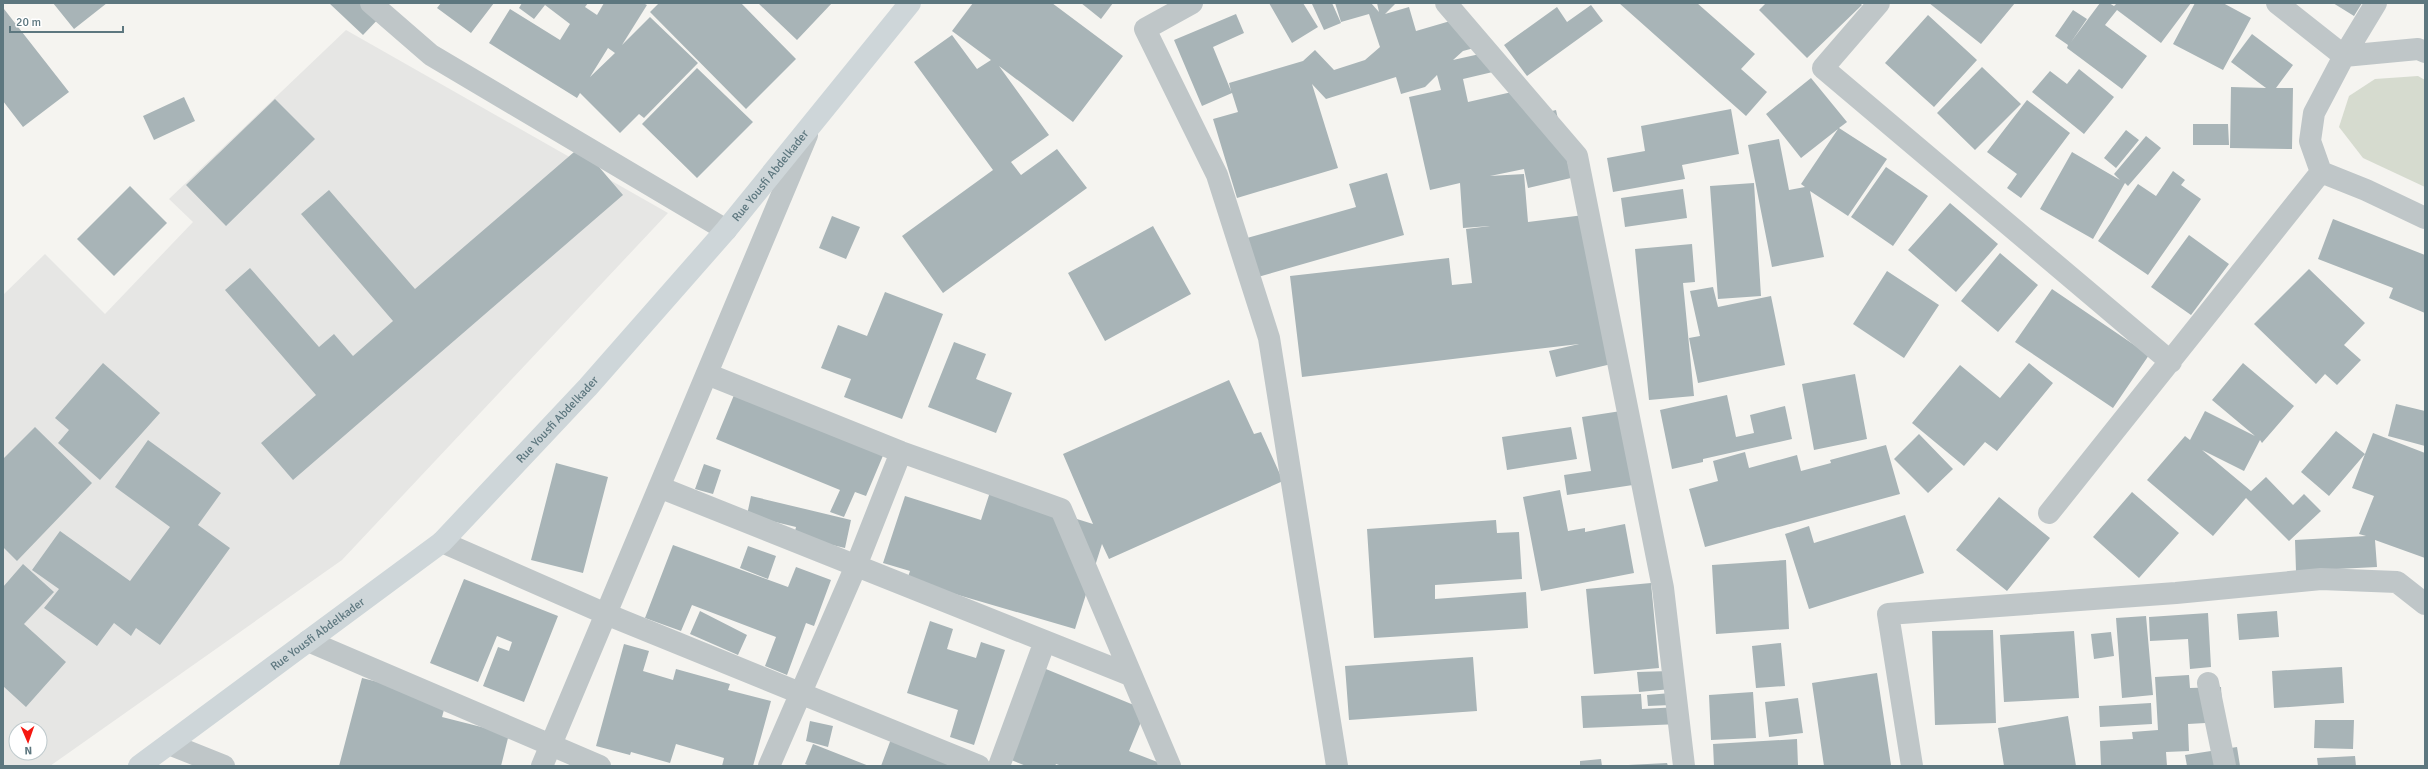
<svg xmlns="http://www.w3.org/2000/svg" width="2428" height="769" font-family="Signika,sans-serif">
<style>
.built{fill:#e6e6e4;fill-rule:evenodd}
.green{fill:#d6dbcf}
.building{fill:#a8b4b7;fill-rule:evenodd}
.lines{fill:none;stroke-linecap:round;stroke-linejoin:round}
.minor{stroke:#bfc6c8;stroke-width:22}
.secondary{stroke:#ced6d9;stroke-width:22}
.labels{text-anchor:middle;stroke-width:4;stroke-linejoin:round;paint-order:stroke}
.street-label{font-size:12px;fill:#5d777f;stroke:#fff}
</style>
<rect width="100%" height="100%" fill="#f5f4f0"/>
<path class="built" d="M 346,30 L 668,213 L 342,560 L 50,766 L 3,766 L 3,295 L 45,254 L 105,314 L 193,222 L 169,199 ZM 16,729 L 40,729 L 40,753 L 16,753 Z"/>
<path class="green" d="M 2418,76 L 2425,80 L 2425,187 L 2363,158 L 2339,127 L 2349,96 L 2375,79 Z"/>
<path class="building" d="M 53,3 L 107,3 L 74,29 Z
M 329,3 L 371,3 L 383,14 L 363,35 Z
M 441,3 L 494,3 L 471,33 L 437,8 Z
M 522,3 L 588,3 L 585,7 L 597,15 L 604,3 L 643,3 L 647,5 L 622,45 L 650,17 L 698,63 L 644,118 L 639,114 L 620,133 L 580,93 L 577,98 L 489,43 L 510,9 L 560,40 L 570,24 L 545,5 L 534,19 L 519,8 ZM 608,48 L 615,53 L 590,77 Z
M 659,3 L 741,3 L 796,59 L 746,109 L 650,12 Z
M 758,3 L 832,3 L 797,40 Z
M 973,3 L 1052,3 L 1123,56 L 1073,122 L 999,66 L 1049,135 L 1011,162 L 1021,175 L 1057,149 L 1087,188 L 943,293 L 902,236 L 993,170 L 914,62 L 952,35 L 977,69 L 991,60 L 952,31 Z
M 1081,3 L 1113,3 L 1101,19 Z
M 1269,3 L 1303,3 L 1318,27 L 1292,43 Z
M 1332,3 L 1341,23 L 1324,30 L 1312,4 Z
M 1335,3 L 1371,3 L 1379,12 L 1377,3 L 1396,3 L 1385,14 L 1409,7 L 1416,31 L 1464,17 L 1474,48 L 1463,51 L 1453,60 L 1493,51 L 1497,71 L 1463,79 L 1468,102 L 1525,89 L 1532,116 L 1556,110 L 1571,178 L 1528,188 L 1524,169 L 1490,176 L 1524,174 L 1528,222 L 1592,214 L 1620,362 L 1556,377 L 1549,351 L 1579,344 L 1302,377 L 1290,276 L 1449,258 L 1452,285 L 1472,283 L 1466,229 L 1490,226 L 1463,228 L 1460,183 L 1430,190 L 1409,97 L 1441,90 L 1437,75 L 1425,87 L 1401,94 L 1396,77 L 1326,99 L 1312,84 L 1338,168 L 1237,198 L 1213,119 L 1238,112 L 1232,93 L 1202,106 L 1174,40 L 1236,14 L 1244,33 L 1213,47 L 1231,91 L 1229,83 L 1303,61 L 1315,50 L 1334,70 L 1365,60 L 1380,47 L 1369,14 L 1341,22 Z
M 1619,3 L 1697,3 L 1755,54 L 1741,69 L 1767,92 L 1746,116 Z
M 1766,3 L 1860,3 L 1862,5 L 1807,58 L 1759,10 Z
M 1929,3 L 2015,3 L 1981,44 Z
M 2100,3 L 2109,3 L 2114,6 L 2117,3 L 2191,3 L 2161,43 L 2117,10 L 2105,25 L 2147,56 L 2122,89 L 2067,48 L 2068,45 L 2055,36 L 2073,10 L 2087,19 L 2071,42 Z
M 2195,3 L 2223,3 L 2251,18 L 2223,70 L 2173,44 Z
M 2333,3 L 2362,3 L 2354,16 Z
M 1591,5 L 1603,21 L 1527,76 L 1504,45 L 1557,7 L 1567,22 Z
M 4,9 L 69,92 L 23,127 L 3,101 Z
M 1928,15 L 1977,60 L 1934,107 L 1885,63 Z
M 2252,34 L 2293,65 L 2276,88 L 2293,88 L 2292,149 L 2230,148 L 2231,87 L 2266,88 L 2231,62 Z
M 1982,67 L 2021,104 L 1975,150 L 1937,113 Z
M 697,68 L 753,122 L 697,178 L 642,124 Z
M 2079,69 L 2114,97 L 2084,134 L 2032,92 L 2050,71 L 2067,84 Z
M 1811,78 L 1847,122 L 1839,128 L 1887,159 L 1848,216 L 1810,191 L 1824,257 L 1772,267 L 1748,145 L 1779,139 L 1789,190 L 1805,187 L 1801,184 L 1838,129 L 1801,158 L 1766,114 Z
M 184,97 L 195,121 L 154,140 L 143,116 Z
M 275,99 L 315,139 L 226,226 L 186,185 Z
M 2027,100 L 2070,133 L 2021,198 L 2007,188 L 2017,174 L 1987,152 Z
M 1731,109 L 1739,154 L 1682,165 L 1685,179 L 1613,192 L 1607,158 L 1645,151 L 1641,126 Z
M 2193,124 L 2228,124 L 2229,145 L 2193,145 Z
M 2126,130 L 2139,140 L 2116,168 L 2104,158 Z
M 2146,136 L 2161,148 L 2128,186 L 2125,183 L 2093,239 L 2040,209 L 2072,152 L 2120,180 L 2114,174 Z
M 581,146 L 623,195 L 293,480 L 261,443 L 316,395 L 225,290 L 250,268 L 319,347 L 334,334 L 353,356 L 393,321 L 301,214 L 329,190 L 415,289 Z
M 1886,167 L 1928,196 L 1893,246 L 1851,217 Z
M 2173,171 L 2185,180 L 2181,185 L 2201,199 L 2148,275 L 2098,241 L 2138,184 L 2156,196 Z
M 1387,173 L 1404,235 L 1258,277 L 1247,238 L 1356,207 L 1349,184 Z
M 1754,183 L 1761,296 L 1718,299 L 1710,186 Z
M 130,186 L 167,223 L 114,276 L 77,239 Z
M 1683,189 L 1687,218 L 1625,227 L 1621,198 Z
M 1950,203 L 1998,244 L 1956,292 L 1908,250 Z
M 832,216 L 860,227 L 846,259 L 819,248 Z
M 2333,219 L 2425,255 L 2425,313 L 2389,298 L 2393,288 L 2318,259 Z
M 1153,226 L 1191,294 L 1105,341 L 1068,273 Z
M 2189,235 L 2229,264 L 2191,315 L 2151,287 Z
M 1692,244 L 1695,282 L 1683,283 L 1694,396 L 1649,400 L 1635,249 Z
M 2000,253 L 2038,285 L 1998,332 L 1961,301 Z
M 2309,269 L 2365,323 L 2344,345 L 2361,360 L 2337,385 L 2325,374 L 2316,384 L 2254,324 Z
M 1887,271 L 1939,305 L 1904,358 L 1853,324 Z
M 1713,287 L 1718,307 L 1771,296 L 1785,365 L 1698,383 L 1689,338 L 1700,336 L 1690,291 Z
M 2052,289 L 2149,355 L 2113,408 L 2015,342 Z
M 885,292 L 943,314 L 902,419 L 844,397 L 851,379 L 821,368 L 838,325 L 867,336 Z
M 954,342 L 986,354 L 976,379 L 1012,393 L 996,433 L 928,407 Z
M 103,363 L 160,413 L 100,480 L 58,443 L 69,430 L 55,418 Z
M 2029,363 L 2053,383 L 1997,451 L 1985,442 L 1964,466 L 1912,423 L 1960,365 L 2000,398 Z
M 2243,363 L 2294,406 L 2262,443 L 2260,440 L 2244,471 L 2202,450 L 2251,491 L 2266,477 L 2293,505 L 2304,494 L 2321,511 L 2289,541 L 2246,498 L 2213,536 L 2147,480 L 2185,436 L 2190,440 L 2205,411 L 2255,436 L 2212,400 Z
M 1855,374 L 1867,439 L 1814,450 L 1802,384 Z
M 741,378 L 890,439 L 866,496 L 855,492 L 844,517 L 830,512 L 840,490 L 716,439 Z
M 1229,380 L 1254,434 L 1261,432 L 1283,481 L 1109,559 L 1102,544 L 1075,629 L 907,580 L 910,571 L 883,563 L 905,496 L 981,520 L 990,492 L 1093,524 L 1063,454 Z
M 1727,395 L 1736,437 L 1754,433 L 1750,415 L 1785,406 L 1792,439 L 1703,459 L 1703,462 L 1672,469 L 1660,410 Z
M 2396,404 L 2425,411 L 2425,446 L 2388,436 Z
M 1634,409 L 1646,483 L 1567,495 L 1564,475 L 1591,471 L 1582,417 Z
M 35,427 L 92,483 L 17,561 L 3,547 L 3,459 Z
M 1571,427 L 1577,459 L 1507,470 L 1502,437 Z
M 2336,431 L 2365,454 L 2329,496 L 2301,472 Z
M 2373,433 L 2425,453 L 2425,558 L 2375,540 L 2377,567 L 2296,571 L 2295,540 L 2366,536 L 2359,534 L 2374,496 L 2352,488 Z
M 1919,434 L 1953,469 L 1928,493 L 1894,459 Z
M 148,440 L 221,493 L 198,525 L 230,548 L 160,645 L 136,628 L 131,636 L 114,623 L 97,646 L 44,608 L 59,589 L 32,570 L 60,531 L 130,581 L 170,527 L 115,487 Z
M 1886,445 L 1900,494 L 1705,547 L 1689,489 L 1718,481 L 1713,461 L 1745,452 L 1749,468 L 1797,455 L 1801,471 L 1831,463 L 1830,460 Z
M 556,463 L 608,477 L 583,573 L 531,560 Z
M 704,464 L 721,470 L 713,494 L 695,489 Z
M 1560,490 L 1568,531 L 1585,528 L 1585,532 L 1625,524 L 1634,573 L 1541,591 L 1523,497 Z
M 2132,492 L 2179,533 L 2139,578 L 2093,537 Z
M 751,496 L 851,520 L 845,548 L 794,536 L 796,527 L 747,515 Z
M 1999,497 L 2050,538 L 2007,591 L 1956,550 Z
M 1905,515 L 1924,573 L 1809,609 L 1785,534 L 1809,526 L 1814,543 Z
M 1496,520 L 1497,533 L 1519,532 L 1522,579 L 1435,585 L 1435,599 L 1526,592 L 1528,628 L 1374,638 L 1367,529 Z
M 673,545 L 788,587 L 796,567 L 831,580 L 814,626 L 806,623 L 787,675 L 765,666 L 776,637 L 692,605 L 681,631 L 645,618 Z
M 748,546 L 776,556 L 768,579 L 740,568 Z
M 1786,560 L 1789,629 L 1716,634 L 1712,565 Z
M 23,564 L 54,592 L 24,624 L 66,662 L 26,707 L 3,686 L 3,587 Z
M 464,579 L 558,616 L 524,702 L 483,686 L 498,647 L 509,651 L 512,642 L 497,636 L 478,682 L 430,663 Z
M 1651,583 L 1659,668 L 1594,674 L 1586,589 Z
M 700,611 L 747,635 L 738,655 L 690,634 Z
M 2277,611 L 2279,637 L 2239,640 L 2237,614 Z
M 2208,613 L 2211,667 L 2190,669 L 2188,639 L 2150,641 L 2149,617 Z
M 2146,616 L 2153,695 L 2122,698 L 2116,618 Z
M 930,621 L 953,629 L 947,649 L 976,658 L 981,642 L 1005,650 L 974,745 L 950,737 L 958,710 L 907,693 Z
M 1993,630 L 1996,723 L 1935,725 L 1932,631 Z
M 2074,631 L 2079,698 L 2004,702 L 2000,635 Z
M 2111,632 L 2114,656 L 2094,659 L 2091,634 Z
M 1781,643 L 1785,686 L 1756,688 L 1752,646 Z
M 624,644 L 649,651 L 643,671 L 673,680 L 676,669 L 730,684 L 728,690 L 771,701 L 753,766 L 722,766 L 724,758 L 676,744 L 670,763 L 631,752 L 630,755 L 596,746 Z
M 1473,657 L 1477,711 L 1349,720 L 1345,666 Z
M 1041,667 L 1146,710 L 1129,751 L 1160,763 L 1159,766 L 1062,766 L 1056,764 L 1055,766 L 1026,766 L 1004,757 Z
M 2342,667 L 2344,703 L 2274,708 L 2272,671 Z
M 1670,671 L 1671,689 L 1639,692 L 1637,672 Z
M 1877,673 L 1891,765 L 1824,766 L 1812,683 Z
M 2189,675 L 2190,688 L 2221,687 L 2223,722 L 2188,724 L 2189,751 L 2166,752 L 2167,766 L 2101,766 L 2100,741 L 2133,739 L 2132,732 L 2158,730 L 2155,677 Z
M 362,678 L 447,699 L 442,717 L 509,734 L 501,766 L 339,766 Z
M 1753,692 L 1756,738 L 1711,740 L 1709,695 Z
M 1671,693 L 1671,705 L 1648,706 L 1647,695 Z
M 1641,694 L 1642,709 L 1679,707 L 1680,724 L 1583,728 L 1581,696 Z
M 1798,698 L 1803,733 L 1769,737 L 1765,702 Z
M 2151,703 L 2152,724 L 2100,727 L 2099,706 Z
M 2068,716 L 2076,766 L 2004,766 L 1998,728 Z
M 2315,720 L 2354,720 L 2353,749 L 2314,748 Z
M 810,721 L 833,726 L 828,747 L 806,741 Z
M 891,739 L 962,766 L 881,766 Z
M 1797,739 L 1798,766 L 1714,766 L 1713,744 Z
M 813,744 L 869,766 L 810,766 L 805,764 Z
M 2237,747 L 2240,766 L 2187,766 L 2185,755 Z
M 2355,756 L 2356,766 L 2318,766 L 2317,758 Z
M 1601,759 L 1602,766 L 1580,766 L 1580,761 Z
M 1667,763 L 1668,766 L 1628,766 L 1628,765 Z"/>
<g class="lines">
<path class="minor" d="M 371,3 L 431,55 L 726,230
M 1192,3 L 1145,29 L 1217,175 L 1269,338 L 1337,766
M 1446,3 L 1577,156 L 1663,588 L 1684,766
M 1879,3 L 1823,68 L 2171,362
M 2277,3 L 2344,56 L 2418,49 L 2425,52
M 2376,3 L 2344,56 L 2314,113 L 2310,141 L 2321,172 L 2366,190 L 2425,218
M 707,374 L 901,452 L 1061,509 L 1170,766
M 659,487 L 1130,675
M 2049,513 L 2321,172
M 442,542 L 606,614 L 979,766
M 308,641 L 600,766
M 2208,683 L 2225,766
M 169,744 L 224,766
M 542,766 L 807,135
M 769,766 L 856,566 L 901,452
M 999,766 L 1045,641
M 1912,766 L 1888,614 L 2176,593 L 2321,579 L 2397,582 L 2425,604"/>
<path class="secondary" id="s1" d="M 139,766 L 442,542 L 588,387 L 726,230 L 910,3"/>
</g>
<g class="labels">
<g class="street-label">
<text dy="4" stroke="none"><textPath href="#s1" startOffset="869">Rue Yousfi Abdelkader</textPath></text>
<text dy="4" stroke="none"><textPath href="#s1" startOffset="545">Rue Yousfi Abdelkader</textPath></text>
<text dy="4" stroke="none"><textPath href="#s1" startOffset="222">Rue Yousfi Abdelkader</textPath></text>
</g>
</g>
<rect width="2428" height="769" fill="none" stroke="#5d777f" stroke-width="8"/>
<g transform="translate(28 741) rotate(178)"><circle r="19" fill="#ffffff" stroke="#bec9cc"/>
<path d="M0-3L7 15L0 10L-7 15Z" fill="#f51710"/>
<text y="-6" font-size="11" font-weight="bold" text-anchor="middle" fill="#5d777f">N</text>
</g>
<path d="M10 26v6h113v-6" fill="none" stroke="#5d777f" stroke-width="2"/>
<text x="16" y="26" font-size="12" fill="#5d777f" stroke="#ffffff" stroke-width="3" paint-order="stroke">20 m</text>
</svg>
